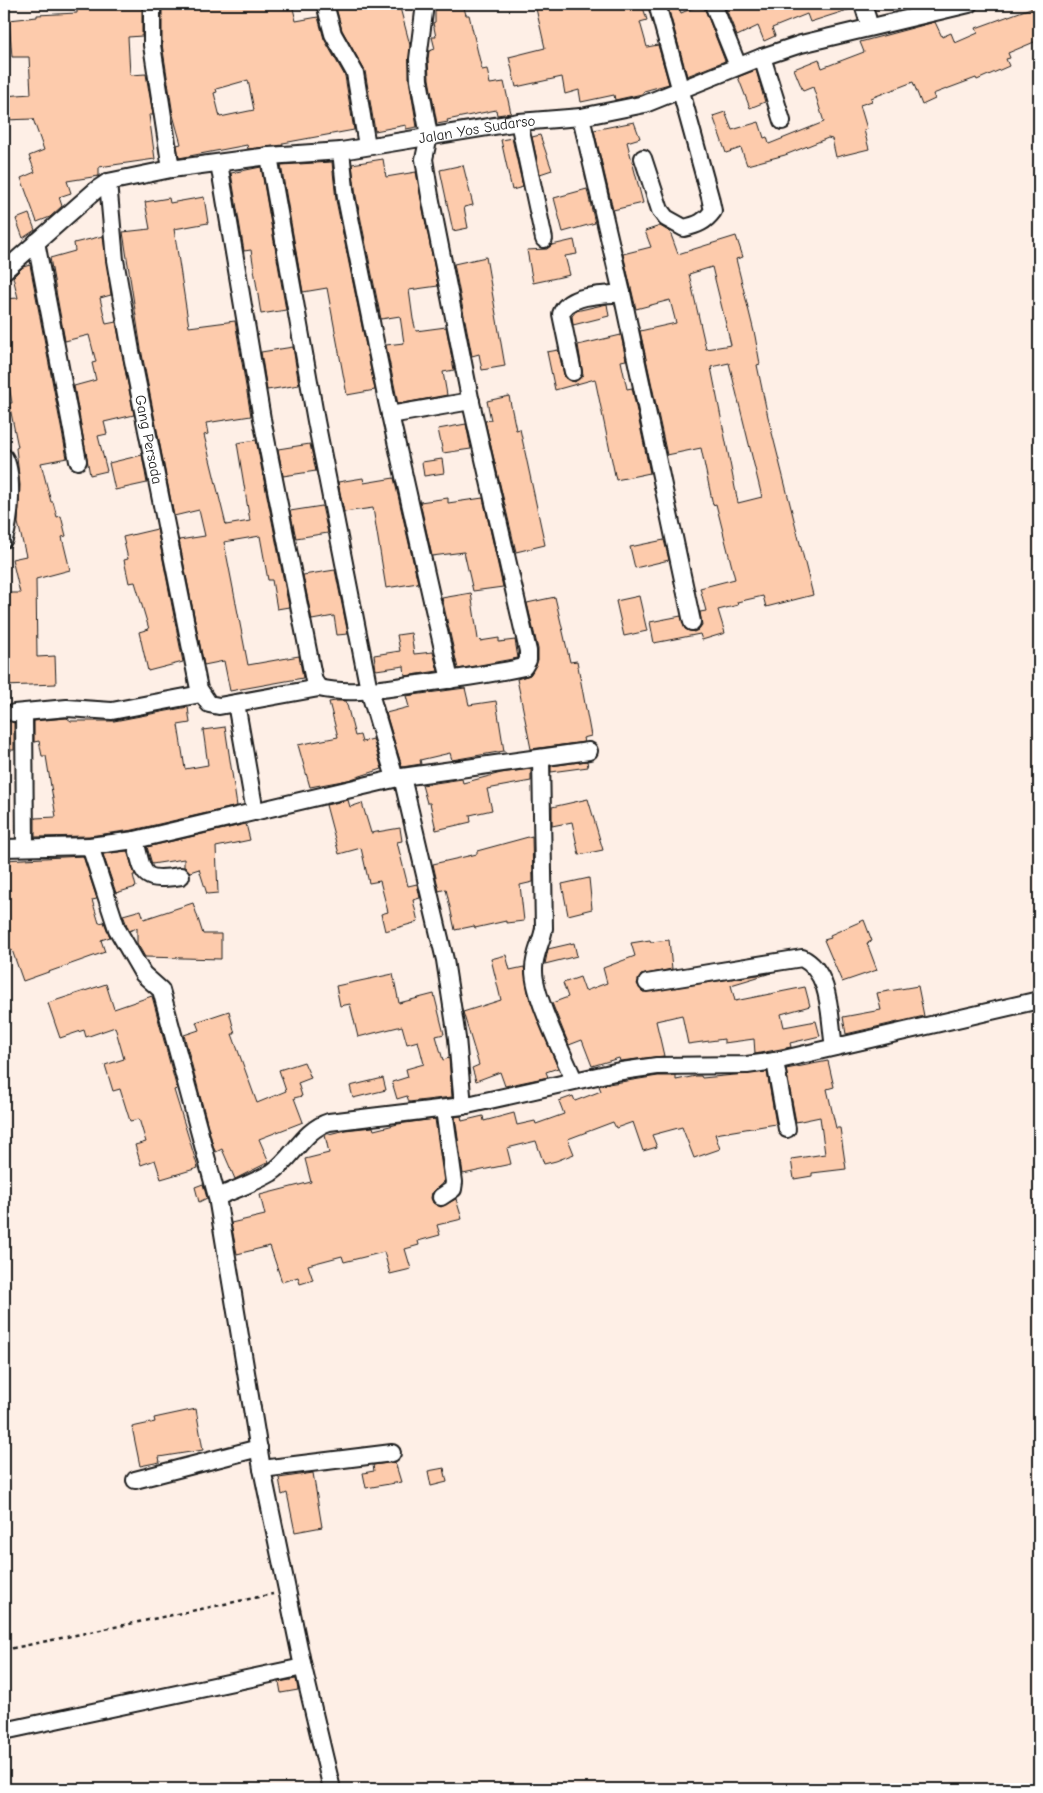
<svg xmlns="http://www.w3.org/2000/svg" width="1043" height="1793" font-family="'Comic Neue',sans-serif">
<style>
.building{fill:#fdcbac;stroke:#1c1c1c;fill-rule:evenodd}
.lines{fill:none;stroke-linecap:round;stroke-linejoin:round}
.minor-casing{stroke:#1c1c1c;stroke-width:20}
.path{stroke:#1c1c1c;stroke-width:2.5;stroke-dasharray:4 4;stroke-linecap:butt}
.minor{stroke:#fff;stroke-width:16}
.labels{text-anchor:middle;stroke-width:5;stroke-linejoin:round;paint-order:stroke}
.street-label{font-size:15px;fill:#1c1c1c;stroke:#fff}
</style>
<rect width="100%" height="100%" fill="#feefe6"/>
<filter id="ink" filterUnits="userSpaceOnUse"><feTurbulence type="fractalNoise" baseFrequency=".02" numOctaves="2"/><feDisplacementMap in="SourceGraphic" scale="10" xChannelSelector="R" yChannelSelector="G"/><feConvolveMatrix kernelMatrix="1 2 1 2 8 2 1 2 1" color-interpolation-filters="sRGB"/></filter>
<g filter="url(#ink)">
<path class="building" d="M 77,4 L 142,4 L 142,36 L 128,37 L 130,75 L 146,74 L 153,115 L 149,115 L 155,159 L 99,167 L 99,176 L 67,181 L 71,193 L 59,197 L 62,206 L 50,217 L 37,222 L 21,178 L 35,172 L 29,156 L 44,150 L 33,119 L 4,120 L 4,96 L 31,94 L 29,57 L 12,57 L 9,20 L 37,17 L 37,15 L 77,13 Z
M 162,4 L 292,4 L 296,21 L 318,17 L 324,39 L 345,76 L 354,130 L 283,143 L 283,145 L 248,149 L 247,145 L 179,158 L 177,145 L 181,144 L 173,115 L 162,44 ZM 248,80 L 254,110 L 220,117 L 214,93 L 217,92 L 216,89 Z
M 335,4 L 363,4 L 364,8 L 383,4 L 399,4 L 410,45 L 409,80 L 417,127 L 406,129 L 406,125 L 375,131 L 365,71 L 342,30 Z
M 435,4 L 463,4 L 466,15 L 469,15 L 482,70 L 487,69 L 490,84 L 504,82 L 511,113 L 497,115 L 496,110 L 447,120 L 448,122 L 437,124 L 429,79 L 428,59 L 429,51 L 435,49 L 432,37 L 436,37 L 433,23 L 435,22 Z
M 535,4 L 642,4 L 647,20 L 640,22 L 647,47 L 658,45 L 669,84 L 644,91 L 642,94 L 615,100 L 614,95 L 581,102 L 579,90 L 565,94 L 562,77 L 516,87 L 509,57 L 545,48 Z
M 677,4 L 681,13 L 703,4 L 725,61 L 687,76 L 668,7 Z
M 724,4 L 853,4 L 854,8 L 810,22 L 807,14 L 772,28 L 775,36 L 764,41 L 758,26 L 737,36 Z
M 1039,5 L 1039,40 L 1008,53 L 1010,58 L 1006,59 L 1009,66 L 977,80 L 976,78 L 933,94 L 935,99 L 922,105 L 913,82 L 871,98 L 872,101 L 860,105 L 867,129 L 864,130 L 869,149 L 836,157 L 832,139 L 828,138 L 785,155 L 747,165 L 741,148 L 726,153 L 713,116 L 725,112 L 732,130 L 759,122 L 764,138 L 767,137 L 769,144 L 824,122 L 813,87 L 803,91 L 794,69 L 819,59 L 822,68 L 864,52 L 860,42 L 935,22 L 942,37 L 951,33 L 955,43 L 978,33 L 976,28 Z
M 756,70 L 765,102 L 750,108 L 738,77 Z
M 634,122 L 640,138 L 627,142 L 643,203 L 613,210 L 594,130 Z
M 540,135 L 552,170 L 540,174 L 532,137 Z
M 512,138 L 523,187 L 512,190 L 501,140 Z
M 383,159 L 386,177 L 416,172 L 438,286 L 409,290 L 413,319 L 416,331 L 446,327 L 454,370 L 443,372 L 447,395 L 398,404 L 386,345 L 404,343 L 400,316 L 381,319 L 356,196 L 352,164 Z
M 332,162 L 336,200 L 375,390 L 347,395 L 327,288 L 303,292 L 281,165 Z
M 463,165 L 473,205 L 464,207 L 468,228 L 453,231 L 440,170 Z
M 261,167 L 286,310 L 261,314 L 251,250 L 244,251 L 231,173 Z
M 587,189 L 595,223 L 563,232 L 554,198 Z
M 204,197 L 208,223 L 174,229 L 189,327 L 235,321 L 251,416 L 206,423 L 208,434 L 204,435 L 226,525 L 250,521 L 237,443 L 256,440 L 289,607 L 277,609 L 272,580 L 268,580 L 260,536 L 224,542 L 248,665 L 299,656 L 303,678 L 230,691 L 224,661 L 204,665 L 179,540 L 205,536 L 199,510 L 174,516 L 141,349 L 123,232 L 150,229 L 145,202 L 169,198 L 170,203 Z
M 29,214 L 35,230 L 23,238 L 16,219 Z
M 660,226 L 670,232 L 678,254 L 736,236 L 743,257 L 736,259 L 755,336 L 760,364 L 757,365 L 768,417 L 813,595 L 766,607 L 763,596 L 737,602 L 738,605 L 718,610 L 725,633 L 702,640 L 700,634 L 654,643 L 650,622 L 681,616 L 685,629 L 694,632 L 698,630 L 702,625 L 700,612 L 706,611 L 700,588 L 735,579 L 716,504 L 713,505 L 701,448 L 667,455 L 640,331 L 676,323 L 670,300 L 636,309 L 623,254 L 651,247 L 645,231 ZM 712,267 L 731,345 L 706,349 L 689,274 ZM 729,363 L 762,497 L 738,503 L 711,367 Z
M 103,236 L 111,295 L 100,298 L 106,324 L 116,322 L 134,415 L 104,422 L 107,434 L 98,436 L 107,471 L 90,475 L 74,386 L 96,380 L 92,363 L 96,362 L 89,335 L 65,341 L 50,258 L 75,251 L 74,243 Z
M 574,240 L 577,254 L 565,256 L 570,275 L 533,283 L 527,250 L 547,249 L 552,245 Z
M 486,257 L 505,366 L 482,370 L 479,354 L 472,356 L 454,264 Z
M 30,265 L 67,458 L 41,463 L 51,502 L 53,502 L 57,517 L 61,516 L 66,536 L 62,537 L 70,570 L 36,579 L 37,657 L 55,656 L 56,684 L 4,686 L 4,659 L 8,659 L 7,593 L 20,593 L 12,559 L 26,556 L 18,523 L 20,485 L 16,448 L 18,447 L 9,403 L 12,403 L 4,357 L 4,299 L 18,298 L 13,277 L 23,267 Z
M 607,304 L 609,316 L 573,325 L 572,316 L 576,311 Z
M 621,335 L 626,360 L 621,361 L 627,389 L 632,388 L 650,473 L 616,480 L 595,379 L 555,390 L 547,352 L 558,350 L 565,378 L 575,382 L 583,375 L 578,345 Z
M 293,347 L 299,385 L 267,390 L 261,352 Z
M 509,396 L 516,430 L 520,429 L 545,545 L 516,552 L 485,421 L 491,420 L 487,401 Z
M 466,424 L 471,449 L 443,453 L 438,429 Z
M 310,444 L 316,471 L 283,476 L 278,449 Z
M 142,455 L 147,483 L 115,490 L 109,463 Z
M 442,459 L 444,473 L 424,476 L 422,462 Z
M 363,478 L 364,483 L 394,478 L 418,583 L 386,588 L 373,508 L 344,512 L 338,482 Z
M 448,498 L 448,503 L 483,498 L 503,587 L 473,591 L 464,552 L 432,556 L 420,502 Z
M 322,506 L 328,533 L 296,538 L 290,511 Z
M 157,529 L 183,662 L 148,671 L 139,632 L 149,629 L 135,582 L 129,583 L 124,560 L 128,559 L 123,537 Z
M 664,540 L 669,560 L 635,568 L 630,547 Z
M 335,570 L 348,634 L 337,635 L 334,616 L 312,620 L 303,575 Z
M 471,593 L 478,639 L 480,641 L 499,638 L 499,642 L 515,640 L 518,658 L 458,669 L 442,598 Z
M 639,596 L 647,631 L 624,636 L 616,601 Z
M 555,597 L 570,662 L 577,661 L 591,736 L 583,738 L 584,742 L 531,749 L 517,679 L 530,675 L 538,660 L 538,649 L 527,603 Z
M 411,633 L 414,654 L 433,652 L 438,671 L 405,676 L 404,666 L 376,670 L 374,655 L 400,651 L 397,635 Z
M 465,688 L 469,705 L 496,701 L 504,751 L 452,760 L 450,753 L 420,760 L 421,764 L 402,767 L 386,713 L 409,707 L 406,696 Z
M 336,701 L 346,701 L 355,736 L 360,735 L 362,742 L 373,739 L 382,769 L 348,780 L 310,787 L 298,745 L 338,737 L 329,702 Z
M 188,707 L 190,723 L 178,725 L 185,769 L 208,765 L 203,730 L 225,727 L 237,806 L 133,830 L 89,836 L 35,837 L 35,818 L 56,817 L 46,756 L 42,756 L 39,741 L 34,742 L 34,721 L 67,718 L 71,721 L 114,721 Z
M 4,718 L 14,723 L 14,750 L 4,750 Z
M 587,761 L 588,767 L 551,772 L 551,766 Z
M 531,769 L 531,781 L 487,789 L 492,810 L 470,815 L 471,822 L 436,830 L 430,803 L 427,803 L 422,785 L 462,779 L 463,783 L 501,773 Z
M 588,799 L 603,850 L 579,855 L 572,822 L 552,826 L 552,807 Z
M 348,800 L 350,807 L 362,803 L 371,833 L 400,828 L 402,841 L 397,842 L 408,886 L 417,884 L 420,898 L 413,900 L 418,922 L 385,931 L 381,914 L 388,912 L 380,881 L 369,883 L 361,848 L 339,854 L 326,805 Z
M 246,824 L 250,840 L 216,847 L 218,893 L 207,894 L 199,869 L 190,872 L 184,867 L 184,859 L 152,864 L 147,847 Z
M 532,836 L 533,882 L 520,885 L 524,921 L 506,923 L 506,921 L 475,928 L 474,926 L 455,930 L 446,889 L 439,891 L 433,864 L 477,854 L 477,851 Z
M 127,851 L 135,875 L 133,875 L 136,887 L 116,893 L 103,854 Z
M 83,856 L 97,899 L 92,900 L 99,923 L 104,922 L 110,937 L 101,940 L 105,952 L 23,981 L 12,950 L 7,952 L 4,941 L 4,860 Z
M 589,878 L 592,909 L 568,915 L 562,884 Z
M 193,903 L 203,934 L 221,934 L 221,959 L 145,957 L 137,943 L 137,928 L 129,931 L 123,915 L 141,910 L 144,919 Z
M 864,920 L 872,941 L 867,943 L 877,970 L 842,982 L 824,940 L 831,938 L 830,935 Z
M 650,940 L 651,942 L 669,940 L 672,969 L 641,975 L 637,984 L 643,992 L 771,973 L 731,985 L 735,1001 L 805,987 L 810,1006 L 781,1014 L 784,1027 L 816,1021 L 820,1036 L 790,1043 L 791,1047 L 755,1054 L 754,1039 L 724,1043 L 724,1039 L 688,1044 L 682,1015 L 656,1021 L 664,1056 L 620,1061 L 619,1058 L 592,1066 L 582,1040 L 569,1045 L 552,1003 L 568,997 L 563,983 L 580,977 L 585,991 L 607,983 L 603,968 L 635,956 L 631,943 Z
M 574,943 L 577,956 L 545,964 L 548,949 Z
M 506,955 L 510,970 L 524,967 L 529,997 L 558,1068 L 546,1072 L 548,1077 L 505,1086 L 500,1072 L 476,1081 L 472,1068 L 479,1065 L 463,1012 L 501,1000 L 491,959 Z
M 393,974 L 399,1003 L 434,994 L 444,1034 L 436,1036 L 443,1060 L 449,1058 L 452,1097 L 409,1102 L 407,1096 L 397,1099 L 392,1082 L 408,1077 L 406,1069 L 424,1064 L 418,1041 L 407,1044 L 402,1026 L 358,1037 L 350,1004 L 340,1006 L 336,986 Z
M 106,984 L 114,1009 L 152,996 L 177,1089 L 174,1090 L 198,1168 L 161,1179 L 155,1160 L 141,1165 L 135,1145 L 146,1142 L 139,1119 L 130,1121 L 120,1089 L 113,1091 L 105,1065 L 124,1059 L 115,1027 L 86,1037 L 84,1030 L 60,1038 L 48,1003 Z
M 918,986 L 924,1016 L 846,1034 L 843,1017 L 881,1010 L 877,993 Z
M 229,1011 L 235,1034 L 232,1034 L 257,1103 L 286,1091 L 279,1070 L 304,1062 L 311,1078 L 298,1083 L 302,1096 L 294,1098 L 303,1122 L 259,1139 L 269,1162 L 235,1179 L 222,1149 L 216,1152 L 214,1149 L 184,1035 L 199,1030 L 196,1022 Z
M 828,1061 L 834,1087 L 827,1089 L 836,1128 L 840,1128 L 846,1169 L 812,1173 L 812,1176 L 794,1179 L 791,1159 L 825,1154 L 820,1117 L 796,1122 L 786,1069 Z
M 767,1072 L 776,1124 L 715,1134 L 720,1149 L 694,1158 L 682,1127 L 652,1135 L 657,1147 L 643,1151 L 633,1122 L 616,1128 L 613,1122 L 568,1139 L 574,1154 L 556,1161 L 544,1164 L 536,1141 L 507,1148 L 511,1164 L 463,1174 L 455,1117 L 461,1116 L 462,1121 L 483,1116 L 484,1121 L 514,1113 L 517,1125 L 535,1121 L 536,1124 L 564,1114 L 559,1101 L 573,1096 L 575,1101 L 601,1091 L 599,1086 L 602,1085 L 658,1076 L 676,1076 L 676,1080 L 696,1076 L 701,1076 L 702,1078 Z
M 383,1078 L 386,1090 L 353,1098 L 350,1086 Z
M 435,1119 L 444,1182 L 432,1192 L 431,1198 L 433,1203 L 441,1207 L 456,1199 L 462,1219 L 437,1225 L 440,1235 L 418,1241 L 419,1245 L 405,1249 L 411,1269 L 390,1274 L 384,1252 L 344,1262 L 342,1256 L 308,1265 L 313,1280 L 300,1284 L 298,1277 L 282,1282 L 270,1246 L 237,1254 L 231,1223 L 265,1215 L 260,1195 L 311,1182 L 305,1159 L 329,1153 L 325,1135 L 345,1130 L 373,1127 L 374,1130 L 398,1124 Z
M 203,1184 L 207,1198 L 199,1202 L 195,1187 Z
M 196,1409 L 203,1450 L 159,1457 L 160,1462 L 140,1466 L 132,1427 L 155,1422 L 154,1418 Z
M 395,1462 L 401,1482 L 366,1488 L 363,1473 L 374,1471 L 373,1465 Z
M 444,1468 L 447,1482 L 431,1486 L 428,1471 Z
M 313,1473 L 322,1527 L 295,1532 L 287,1493 L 282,1495 L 279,1478 Z
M 296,1679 L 298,1690 L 281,1693 L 279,1682 Z"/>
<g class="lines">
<defs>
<g id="minor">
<path d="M 152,4 L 152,45 L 171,169"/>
<path d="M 325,4 L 333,34 L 355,73 L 367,146"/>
<path d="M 713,4 L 738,66"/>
<path d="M 863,4 L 870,27"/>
<path d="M 762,57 L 782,121"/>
<path d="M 581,117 L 622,293 L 692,622"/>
<path d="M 519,122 L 544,239"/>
<path d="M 341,151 L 346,198 L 387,401 L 450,680"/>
<path d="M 269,156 L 316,421 L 369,690 L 395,778"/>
<path d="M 643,158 L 660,210 L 666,218 L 684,228 C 697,225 705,222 713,211 L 710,197 L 657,4"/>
<path d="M 219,163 L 262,419 L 314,681 L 319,688 C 349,695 381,689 411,685 C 449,680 487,675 524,667 L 528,660 L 528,651 L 470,398 L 430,196 L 424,159 L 429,136 L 419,80 L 418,59 L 425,4"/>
<path id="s1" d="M 108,182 L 115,260 L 131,351 L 199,689 L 209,704 L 219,706 L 319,688"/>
<path d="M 36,242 L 78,461"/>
<path id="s2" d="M 4,271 L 96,190 L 108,182 L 171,169 L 269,156 L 341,151 L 519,122 L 581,117 L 645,104 L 762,57 L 801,44 L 969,4"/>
<path d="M 573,372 L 561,314 C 569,293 602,296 622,293"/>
<path d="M 390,415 L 471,401"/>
<path d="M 4,457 C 14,473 10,521 4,539"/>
<path d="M 236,703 L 255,812"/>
<path d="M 14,713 L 67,708 L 112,711 L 201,694"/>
<path d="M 24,713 L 25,847"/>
<path d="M 541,759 L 544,928 C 542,942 534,954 534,969 C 533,995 563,1054 574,1080"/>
<path d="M 402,777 L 589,751"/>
<path d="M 135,840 C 144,876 141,882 181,876"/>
<path d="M 90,846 L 135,840 L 402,777 L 445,960 L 457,1038 L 463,1106"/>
<path d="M 4,848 L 90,846 L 117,929 L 143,974 L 161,990 L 217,1197"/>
<path d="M 647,983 L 802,958 C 832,973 829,1017 834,1047"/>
<path d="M 775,1061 L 787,1129"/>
<path d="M 441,1197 L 453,1189 L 454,1182 L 444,1109"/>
<path d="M 262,1469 L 392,1453"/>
<path d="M 135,1480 L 259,1448"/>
<path d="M 4,1731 L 303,1667"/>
<path d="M 332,1789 L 303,1667 L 262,1469 L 217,1197 C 234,1190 254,1183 271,1173 C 293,1159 303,1130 329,1122 L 463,1106 L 615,1072 L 657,1066 L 747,1065 L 775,1061 L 1039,1000"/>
</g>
</defs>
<use href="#minor" class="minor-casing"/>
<path class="path" d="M 4,1650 L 273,1594"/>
<use href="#minor" class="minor"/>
</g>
</g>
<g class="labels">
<g class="street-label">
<text dy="5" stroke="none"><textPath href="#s2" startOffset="510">Jalan Yos Sudarso</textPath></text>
<text dy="5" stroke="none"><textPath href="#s1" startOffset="261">Gang Persada</textPath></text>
</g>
</g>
<rect width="1043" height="1793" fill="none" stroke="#fff" stroke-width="20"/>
<rect x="10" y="10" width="1023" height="1773" fill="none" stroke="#1c1c1c" stroke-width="2" filter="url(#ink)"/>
</svg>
